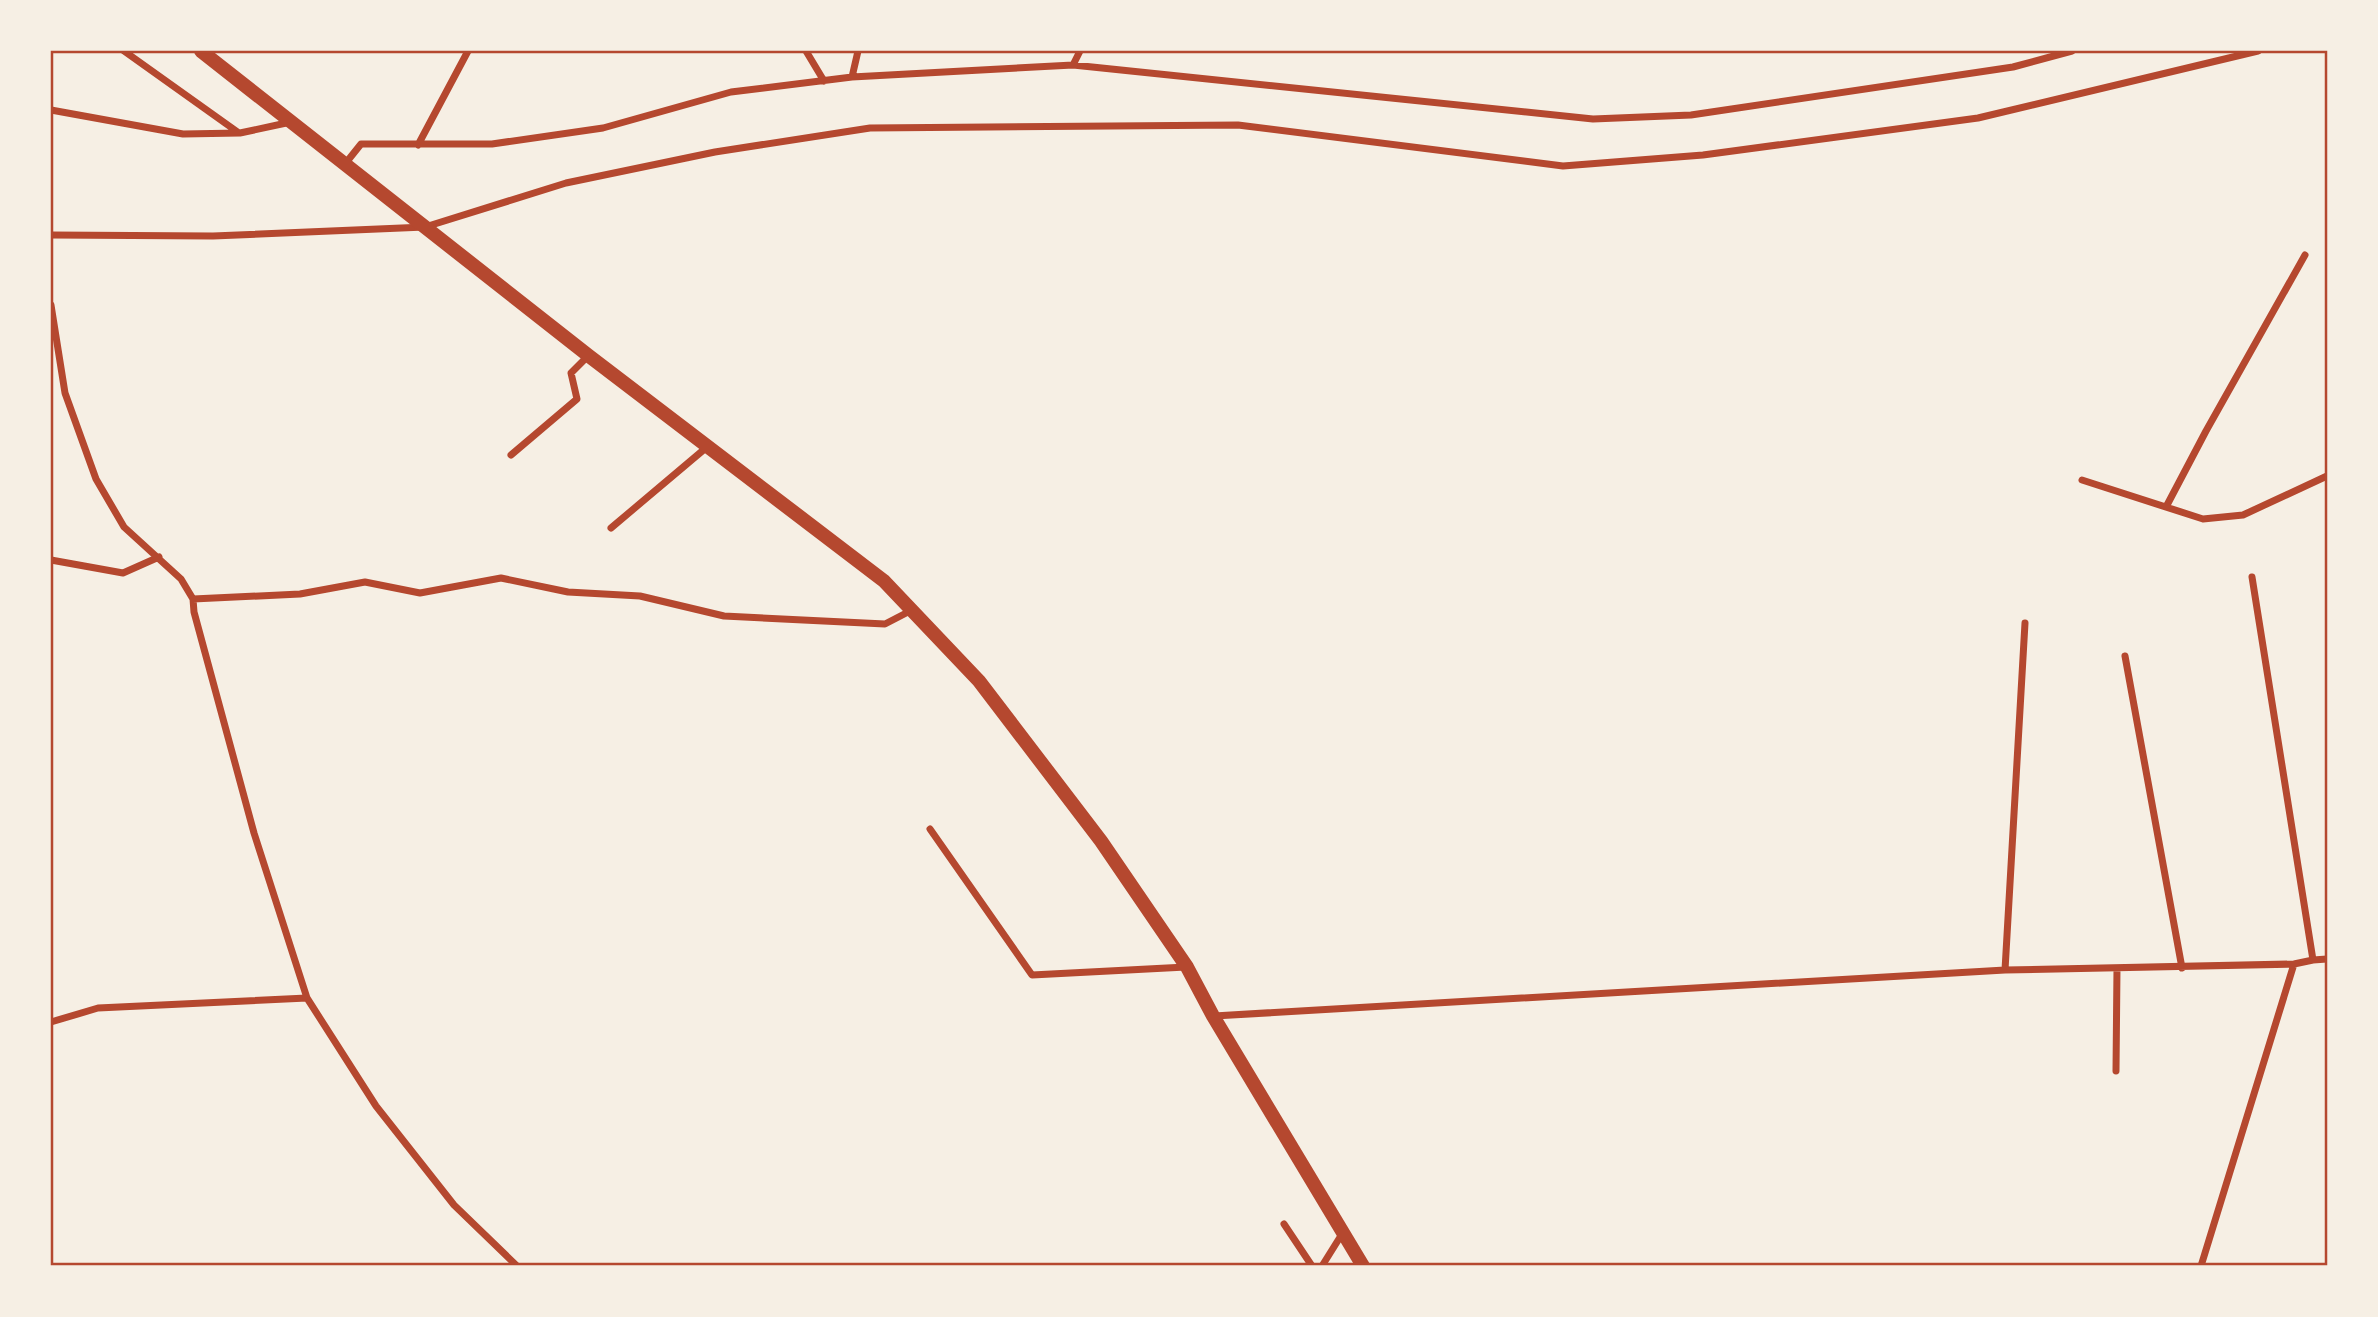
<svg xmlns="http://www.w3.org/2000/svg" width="2378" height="1317" font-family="'Golos Text',sans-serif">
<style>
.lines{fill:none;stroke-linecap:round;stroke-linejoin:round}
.minor{stroke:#b5482f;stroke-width:7}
.secondary{stroke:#b5482f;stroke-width:14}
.neatline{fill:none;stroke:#b5482f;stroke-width:2.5}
</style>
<rect width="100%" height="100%" fill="#f6efe4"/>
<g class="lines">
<path class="minor" d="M 124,51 L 239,133
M 806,51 L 824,81
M 1073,65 L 1080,51
M 852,77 L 858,51
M 51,110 L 183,134 L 240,133 L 291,122
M 418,145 L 468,51
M 345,164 L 361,144 L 492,144 L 603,128 L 731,92 L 852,77 L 1073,65 L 1593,119 L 1691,115 L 2013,67 L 2072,51
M 51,235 L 213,236 L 425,227 L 566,183 L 715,152 L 870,128 L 1238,125 L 1563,166 L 1703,155 L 1978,118 L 2258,51
M 51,305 L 65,393 L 96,479 L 124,527 L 181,579 L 193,599 L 194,612 L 254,833 L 307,998 L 376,1106 L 454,1205 L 517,1266
M 511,455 L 577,399 L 571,373 L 588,356
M 2082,480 L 2203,519 L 2243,515 L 2327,476
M 2166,507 L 2206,431 L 2305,255
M 611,528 L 707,447
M 51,560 L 123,573 L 159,557
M 2252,577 L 2313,960
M 193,599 L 300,594 L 365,582 L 420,593 L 501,578 L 568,592 L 640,596 L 724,616 L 885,624 L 912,610
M 2125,656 L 2182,968
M 930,829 L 1032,975 L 1186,967
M 2005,970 L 2025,623
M 1214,1016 L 2005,970 L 2294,964 L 2313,960 L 2327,959
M 51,1022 L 98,1008 L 307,998
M 2116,1071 L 2117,968
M 1284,1224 L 1312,1266
M 1322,1266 L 1342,1234
M 2201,1266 L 2294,964"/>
<path class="secondary" d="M 201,51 L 589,356 L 884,581 L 979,681 L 1101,841 L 1187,967 L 1213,1016 L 1363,1266"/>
</g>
<rect width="2378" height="1317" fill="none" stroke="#f6efe4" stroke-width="105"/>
<rect x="52" y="52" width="2274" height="1212" class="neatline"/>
</svg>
